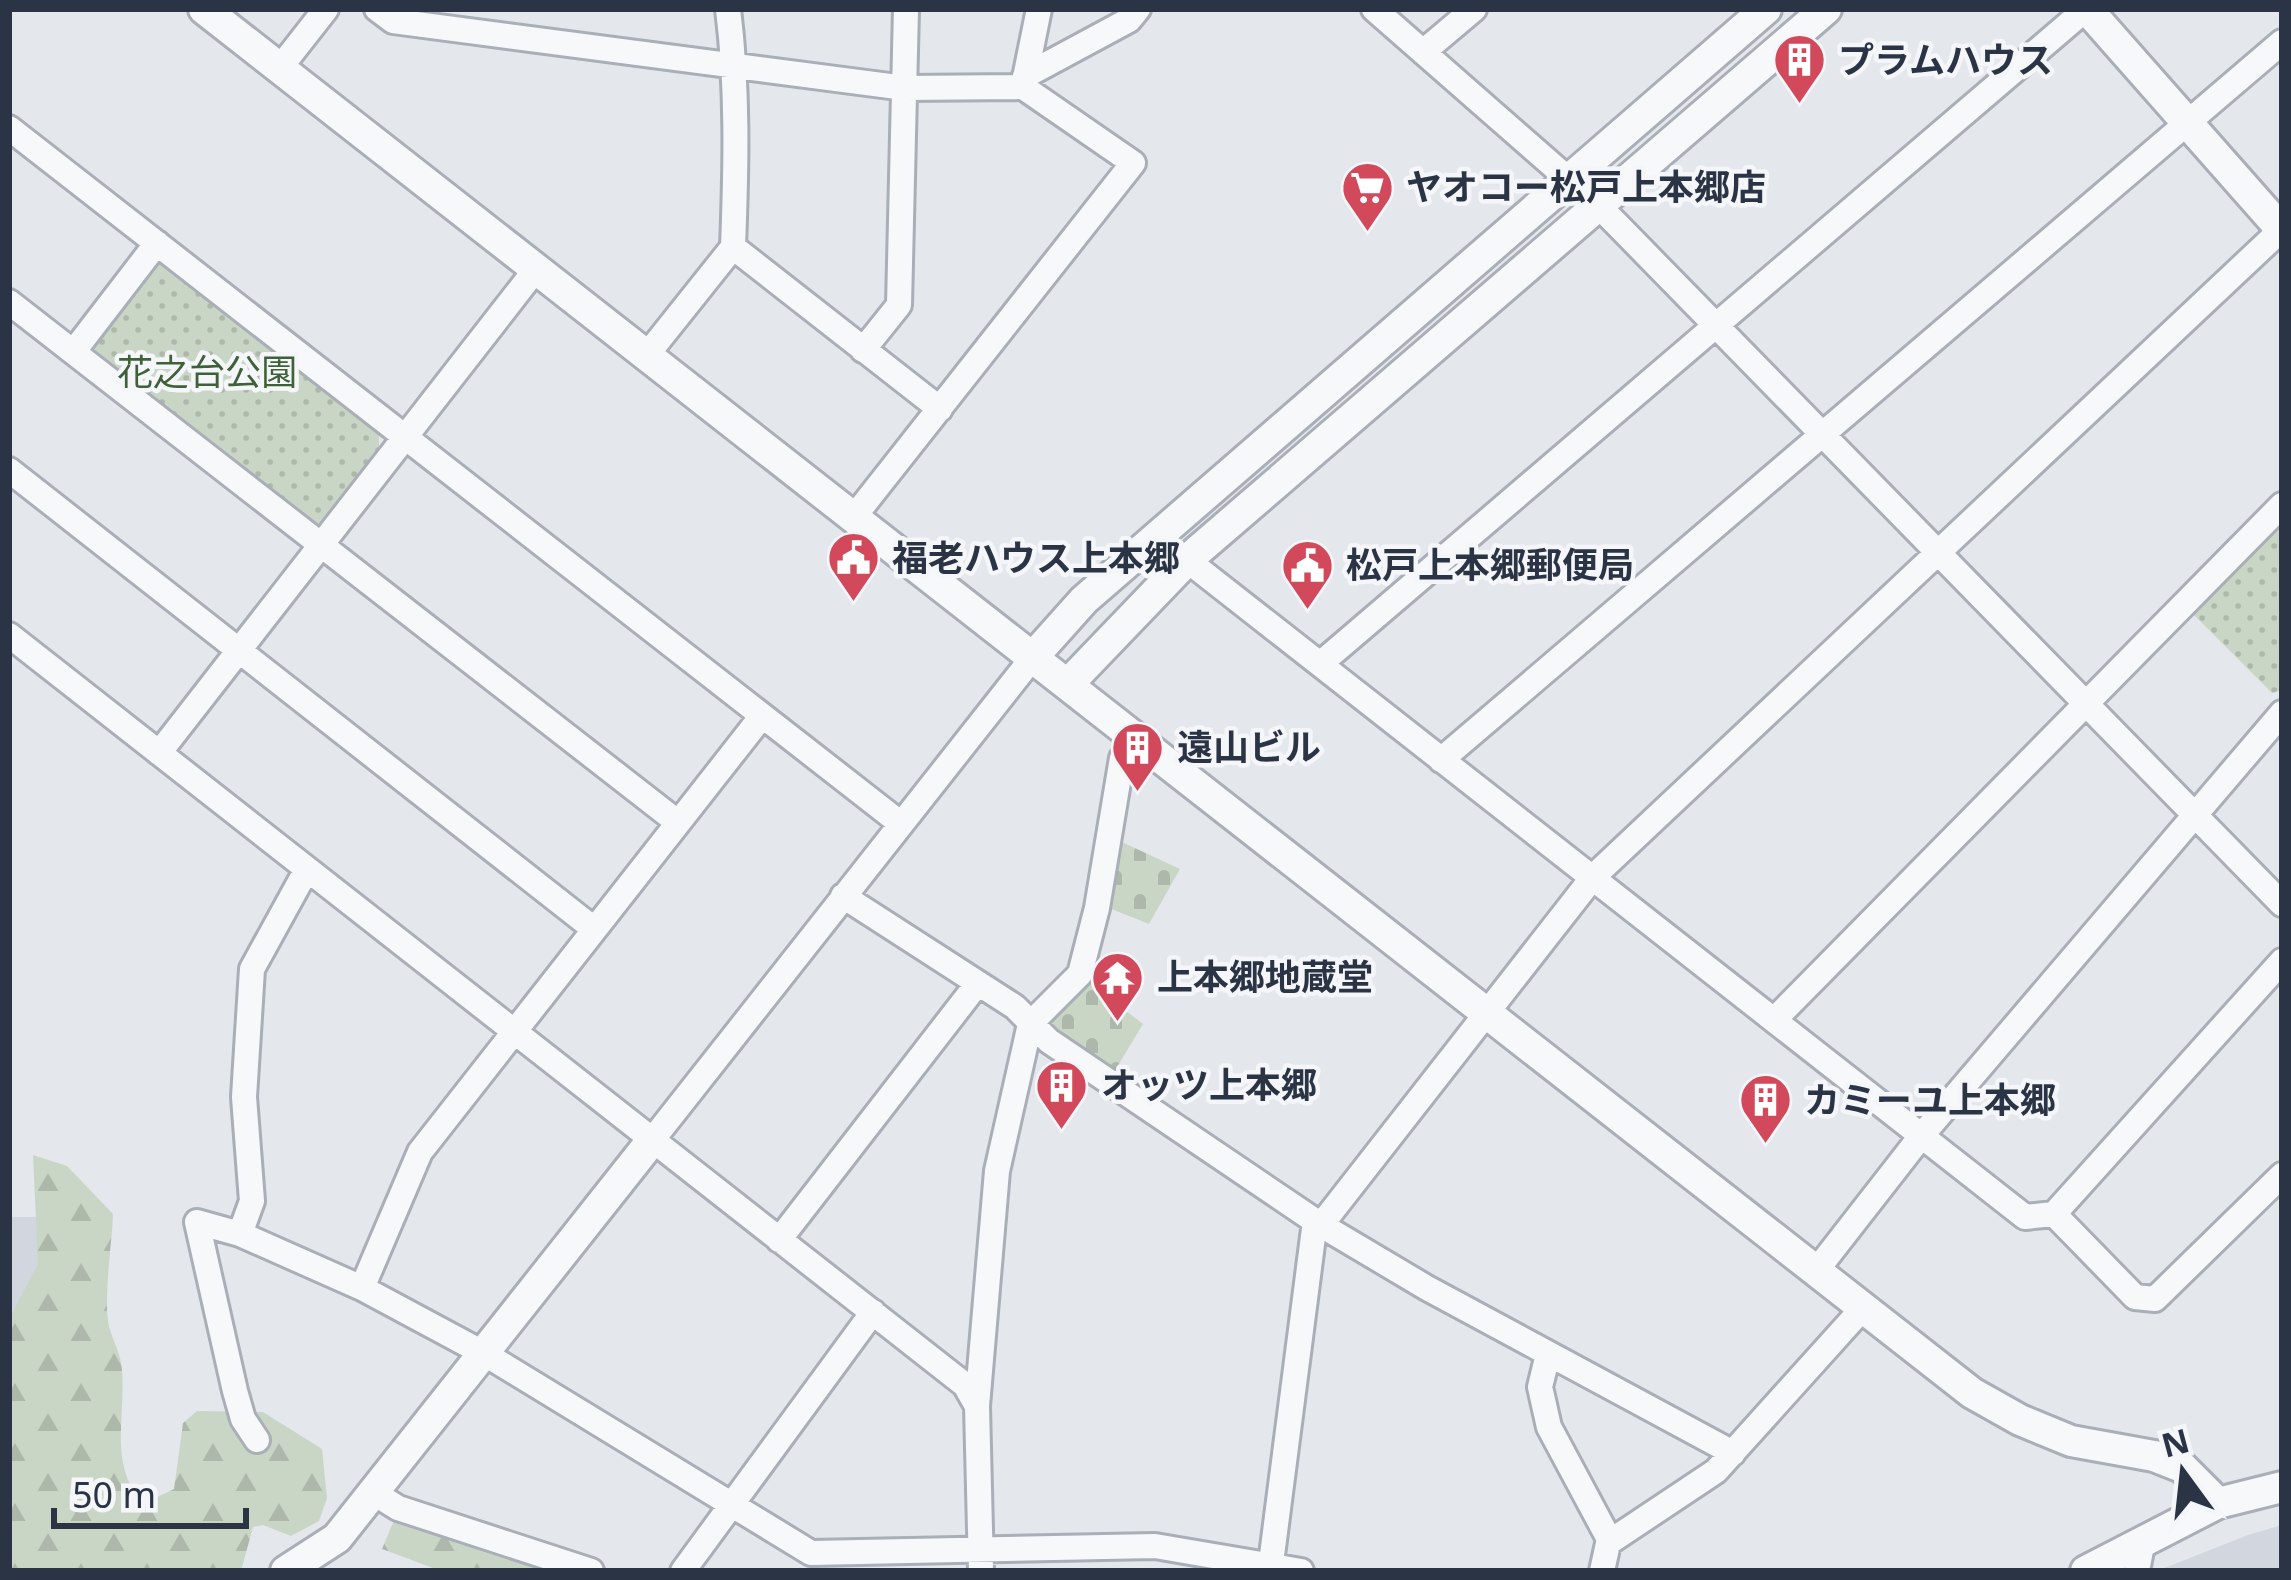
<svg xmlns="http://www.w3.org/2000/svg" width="2291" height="1580" font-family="'Noto Sans','Noto Sans JP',sans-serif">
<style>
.built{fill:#d2d6de}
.green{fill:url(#green-dots)}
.forest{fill:url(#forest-firs)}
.cemetery{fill:url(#cemetery-stones)}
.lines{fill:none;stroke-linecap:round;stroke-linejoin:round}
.minor-casing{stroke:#a9aeb7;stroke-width:30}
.tertiary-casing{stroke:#a9aeb7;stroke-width:36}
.minor{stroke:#f7f8fa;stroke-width:24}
.tertiary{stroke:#f7f8fa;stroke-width:30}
.labels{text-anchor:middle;stroke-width:9;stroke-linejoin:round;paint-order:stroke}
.poi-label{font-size:36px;font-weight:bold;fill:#2b3445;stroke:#f4f6f9;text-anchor:start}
.park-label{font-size:36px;fill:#3f6138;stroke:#f4f6f9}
</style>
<defs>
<pattern id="green-dots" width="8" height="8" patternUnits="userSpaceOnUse" patternTransform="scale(3)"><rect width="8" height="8" fill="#c9d6c5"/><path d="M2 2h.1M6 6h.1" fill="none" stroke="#adb8ab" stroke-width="1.8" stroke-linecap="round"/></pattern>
<pattern id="forest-firs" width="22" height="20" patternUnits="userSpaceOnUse" patternTransform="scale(3)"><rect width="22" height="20" fill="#c9d6c5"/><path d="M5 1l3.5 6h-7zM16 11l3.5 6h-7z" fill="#adb8ab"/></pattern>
<pattern id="cemetery-stones" width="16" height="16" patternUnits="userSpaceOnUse" patternTransform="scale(3)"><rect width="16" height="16" fill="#c9d6c5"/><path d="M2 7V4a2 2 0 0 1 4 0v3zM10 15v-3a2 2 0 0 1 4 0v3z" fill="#adb8ab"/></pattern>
</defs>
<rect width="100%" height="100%" fill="#e4e7ec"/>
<path class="built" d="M 9,1217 L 45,1217 L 46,1258 L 9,1332 Z
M 2282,1525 L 2282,1571 L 2157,1571 L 2248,1535 Z"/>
<path class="green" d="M 163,263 L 379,433 L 379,449 L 322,523 L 307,524 L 91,355 L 88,342 L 145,267 Z
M 2282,516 L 2282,690 L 2272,693 L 2194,615 L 2193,608 Z"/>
<path class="forest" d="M 33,1155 L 67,1166 L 113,1214 C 112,1243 103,1301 109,1326 C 113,1342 121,1353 122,1370 C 126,1419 108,1463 143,1504 L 174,1489 L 183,1423 L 197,1411 L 263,1412 L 322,1449 L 327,1498 L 319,1521 L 291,1536 L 263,1525 L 253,1527 L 241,1571 L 9,1571 L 9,1319 L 38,1264 Z
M 395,1518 L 565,1571 L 441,1571 L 382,1549 Z"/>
<path class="cemetery" d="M 1111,837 L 1180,869 L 1149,924 L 1109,908 Z
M 1086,980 L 1143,1024 L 1114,1072 L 1051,1031 L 1050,1016 Z"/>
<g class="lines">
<defs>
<path id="minor" d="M 377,9 L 393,21 L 905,88 L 1023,87 L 1133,163 L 853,518
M 728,9 C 738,89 736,167 733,247 L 940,409
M 1374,9 L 1599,206 L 2282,904
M 1423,52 L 1474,9
M 279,69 L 326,9
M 1025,76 L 1129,20 L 1138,9
M 1024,83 L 1039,9
M 9,128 L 900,823
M 9,302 L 676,821
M 863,350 L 899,305 L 906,9
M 74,351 L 157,243
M 646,356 L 733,247
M 9,470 L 594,929
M 1187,560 L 2025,1217 L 2054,1214 L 2282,961
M 9,635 L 965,1385 L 977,1406 L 981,1571
M 1320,664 L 2086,9
M 159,753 L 536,269
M 1441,760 L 2282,42
M 843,896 L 1015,1007 L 1049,1041 L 1321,1225 L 1427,1288 L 1733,1453
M 1775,1019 L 2282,505
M 653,1139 L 1033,657
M 2054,1214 L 2135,1297 L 2155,1299 L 2282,1175
M 1321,1225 L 1593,877 L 2282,229
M 240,1234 L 252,1201 L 244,1097 L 252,969 L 307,869
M 779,1240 L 978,983
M 1816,1271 L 1922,1135 L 2282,713
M 362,1288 L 420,1152 L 762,716
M 1548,1354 L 1540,1387 L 1549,1427 L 1609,1539 L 1602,1571
M 977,1406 L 997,1171 L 1030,1024 L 1080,974 L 1097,908 L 1122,758 L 1136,739
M 257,1440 L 243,1419 L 235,1391 L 197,1222 L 240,1234 L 362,1288 L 485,1354 L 811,1553 L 1155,1546 L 1301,1571
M 374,1493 L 398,1508 L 591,1571
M 1608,1543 L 1716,1471 L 1862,1309
M 683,1571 L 873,1312
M 1270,1571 L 1315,1221
M 2137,1571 L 2143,1540"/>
<path id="tertiary" d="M 204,9 L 1972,1393 L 2020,1420 L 2071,1441 L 2154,1456 L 2182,1467 L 2218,1503
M 2087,9 L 2282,230
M 1033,657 L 1084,600 L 1766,9
M 1068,684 L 1187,560 L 1826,9
M 286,1571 L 337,1538 L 653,1139
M 2086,1571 L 2218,1503 L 2282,1487"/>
</defs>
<use href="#minor" class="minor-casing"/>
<use href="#tertiary" class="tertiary-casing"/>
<use href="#minor" class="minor"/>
<use href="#tertiary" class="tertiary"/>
</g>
<defs>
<symbol id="building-pin" viewBox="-11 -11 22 30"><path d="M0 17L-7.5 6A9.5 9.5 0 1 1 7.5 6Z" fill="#d1495b" stroke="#f4f6f9"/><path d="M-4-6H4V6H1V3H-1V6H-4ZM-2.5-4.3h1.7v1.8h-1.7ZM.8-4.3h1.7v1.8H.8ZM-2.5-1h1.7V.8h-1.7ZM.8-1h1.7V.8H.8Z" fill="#fff"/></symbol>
<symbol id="supermarket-pin" viewBox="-11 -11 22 30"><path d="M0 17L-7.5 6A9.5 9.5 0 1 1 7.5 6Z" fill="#d1495b" stroke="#f4f6f9"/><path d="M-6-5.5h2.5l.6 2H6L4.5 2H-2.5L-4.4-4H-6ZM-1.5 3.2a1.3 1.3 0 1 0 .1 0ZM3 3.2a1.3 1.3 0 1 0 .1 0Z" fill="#fff"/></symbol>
<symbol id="civic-pin" viewBox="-11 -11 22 30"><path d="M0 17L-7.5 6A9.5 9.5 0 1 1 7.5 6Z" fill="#d1495b" stroke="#f4f6f9"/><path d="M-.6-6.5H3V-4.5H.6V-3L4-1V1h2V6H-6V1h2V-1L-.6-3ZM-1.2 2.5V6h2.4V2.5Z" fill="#fff"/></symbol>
<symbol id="temple-pin" viewBox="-11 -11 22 30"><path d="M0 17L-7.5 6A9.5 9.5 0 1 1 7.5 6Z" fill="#d1495b" stroke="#f4f6f9"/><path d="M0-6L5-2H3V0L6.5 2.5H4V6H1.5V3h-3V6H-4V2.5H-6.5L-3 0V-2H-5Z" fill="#fff"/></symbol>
</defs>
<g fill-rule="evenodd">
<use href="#building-pin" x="1770" y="30" width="59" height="81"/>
<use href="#supermarket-pin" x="1338" y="158" width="59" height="81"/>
<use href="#civic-pin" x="824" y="528" width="59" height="81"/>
<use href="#civic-pin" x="1278" y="536" width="59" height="81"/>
<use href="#building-pin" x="1108" y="718" width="59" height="81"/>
<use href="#temple-pin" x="1088" y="948" width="59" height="81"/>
<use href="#building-pin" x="1032" y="1056" width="59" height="81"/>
<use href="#building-pin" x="1736" y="1070" width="59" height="81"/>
</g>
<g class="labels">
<g class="poi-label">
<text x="1838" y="73">プラムハウス</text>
<text x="1406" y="200">ヤオコー松戸上本郷店</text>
<text x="892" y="571">福老ハウス上本郷</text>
<text x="1346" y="578">松戸上本郷郵便局</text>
<text x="1177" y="760">遠山ビル</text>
<text x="1157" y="990">上本郷地蔵堂</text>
<text x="1101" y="1098">オッツ上本郷</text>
<text x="1804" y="1113">カミーユ上本郷</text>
</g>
<g class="park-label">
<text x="207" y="385">花之台公園</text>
</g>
</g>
<rect width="2291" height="1580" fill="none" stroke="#2b3445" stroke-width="24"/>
<g transform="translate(2183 1472) rotate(345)" stroke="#f4f6f9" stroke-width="9" paint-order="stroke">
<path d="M0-9L21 45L0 30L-21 45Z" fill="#2b3445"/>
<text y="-18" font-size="33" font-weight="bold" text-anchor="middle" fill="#2b3445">N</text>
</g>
<path d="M54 1508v18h192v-18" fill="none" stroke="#2b3445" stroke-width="6"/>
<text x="72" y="1508" font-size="36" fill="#2b3445" stroke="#f4f6f9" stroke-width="9" paint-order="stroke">50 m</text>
</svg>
